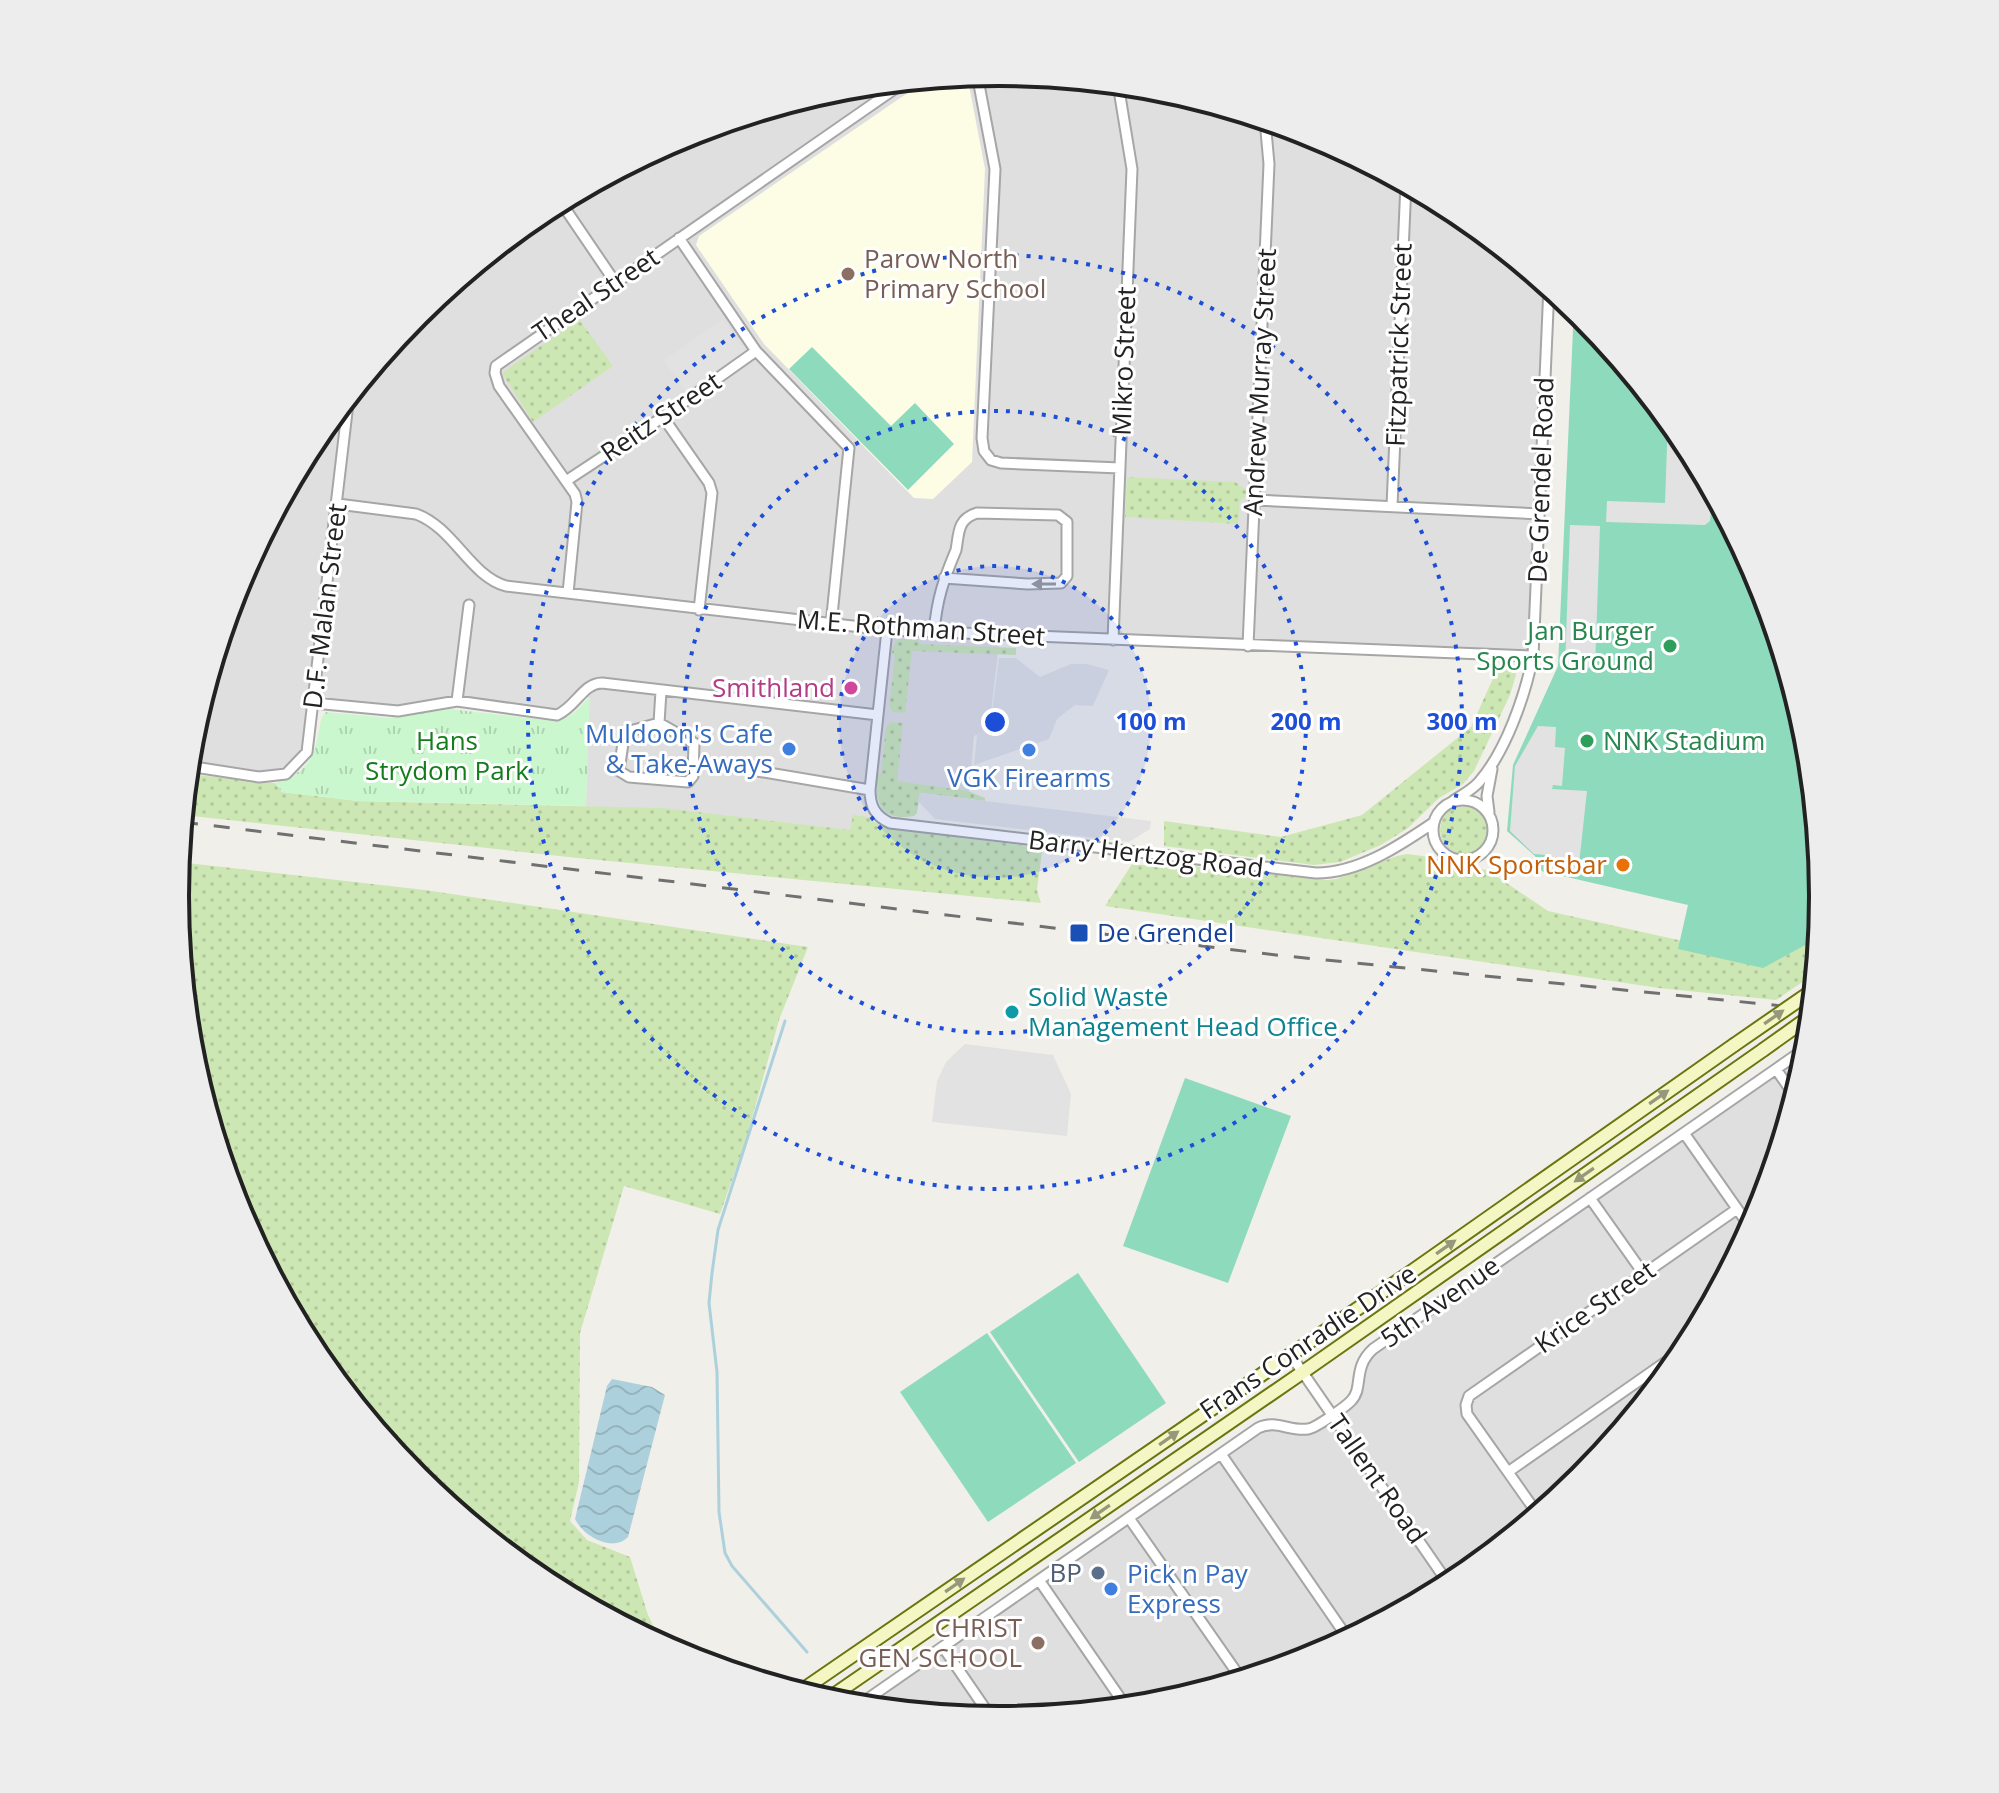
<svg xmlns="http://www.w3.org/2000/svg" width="1999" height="1793" font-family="'Open Sans',sans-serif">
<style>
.residential{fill:#e0dfdf}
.education{fill:#fdfde6}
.grass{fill:url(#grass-dots)}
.park{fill:url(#park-tufts)}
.pitch{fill:#8ddabd}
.parking{fill:#e2e2e2}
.water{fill:url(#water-waves)}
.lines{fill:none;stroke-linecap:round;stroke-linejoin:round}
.stream{stroke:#add1dc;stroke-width:3}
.minor-casing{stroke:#a6a6a6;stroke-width:13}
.secondary-casing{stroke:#6a750d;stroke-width:16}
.minor{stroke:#fff;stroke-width:9}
.secondary{stroke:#f4f6c3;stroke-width:12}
.rail{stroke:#707070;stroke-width:3;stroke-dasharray:16 16;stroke-linecap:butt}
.secondary-bridge-casing{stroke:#6a750d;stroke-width:16;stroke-linecap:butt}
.secondary-bridge{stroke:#f4f6c3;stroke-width:12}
.oneway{fill:#9c9c9c}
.oneway2{fill:#96977b}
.ring{fill:none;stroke:#1d4ed8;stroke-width:4;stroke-dasharray:4 8}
.education-dot{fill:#8d6e63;stroke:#fff;stroke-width:3}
.leisure-dot{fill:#2e9e5b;stroke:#fff;stroke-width:3}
.hotel-dot{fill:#d1479c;stroke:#fff;stroke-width:3}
.shop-dot{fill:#3f7fe0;stroke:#fff;stroke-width:3}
.food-dot{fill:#e8710a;stroke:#fff;stroke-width:3}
.transit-dot{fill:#1a4fb4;stroke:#fff;stroke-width:3}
.culture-dot{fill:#0f9aa8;stroke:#fff;stroke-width:3}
.service-dot{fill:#5c6f8a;stroke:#fff;stroke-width:3}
.labels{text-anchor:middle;stroke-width:6;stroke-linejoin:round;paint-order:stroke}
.education-label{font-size:26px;fill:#785e54;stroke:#fff;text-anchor:start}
.street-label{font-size:26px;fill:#222;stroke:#fff}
.leisure-label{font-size:26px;fill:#27864d;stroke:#fff;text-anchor:end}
.hotel-label{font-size:26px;fill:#b23c85;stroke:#fff;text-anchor:end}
.shop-label{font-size:26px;fill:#366cbe;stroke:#fff;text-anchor:end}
.park-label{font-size:26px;fill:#147c1c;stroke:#fff}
.food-label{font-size:26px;fill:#c56008;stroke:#fff;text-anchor:end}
.transit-label{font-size:26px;fill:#164399;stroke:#fff;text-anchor:start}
.culture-label{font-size:26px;fill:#0d838f;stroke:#fff;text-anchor:start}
.service-label{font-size:26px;fill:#4e5e75;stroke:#fff;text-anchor:end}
.rim{fill:none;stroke:#222;stroke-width:4}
.centre{fill:#1d4ed8;stroke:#fff;stroke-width:4}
.ring-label{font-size:24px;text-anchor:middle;font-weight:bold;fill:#1d4ed8;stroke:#fff;stroke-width:6;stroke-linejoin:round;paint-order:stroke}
</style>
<defs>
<pattern id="grass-dots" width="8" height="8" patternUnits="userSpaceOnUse" patternTransform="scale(2)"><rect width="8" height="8" fill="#cde7b4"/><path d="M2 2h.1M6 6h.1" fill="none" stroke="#b0c69a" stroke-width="1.8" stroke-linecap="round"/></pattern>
<pattern id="park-tufts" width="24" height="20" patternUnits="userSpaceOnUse" patternTransform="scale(2)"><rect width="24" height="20" fill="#cbf7cf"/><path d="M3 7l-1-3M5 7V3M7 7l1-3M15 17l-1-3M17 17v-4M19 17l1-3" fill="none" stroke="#aed3b1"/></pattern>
<pattern id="water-waves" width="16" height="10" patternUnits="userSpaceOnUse" patternTransform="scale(2)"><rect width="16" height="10" fill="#add1dc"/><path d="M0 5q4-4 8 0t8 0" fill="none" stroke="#95b3bc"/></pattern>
</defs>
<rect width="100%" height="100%" fill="#f1efe9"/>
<path class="residential" d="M 1000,72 L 1161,88 L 1315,135 L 1458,211 L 1549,286 L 1532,658 L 1000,636 L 989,729 L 974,736 L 969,793 L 870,779 L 876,815 L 865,834 L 586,808 L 588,698 L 582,693 L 563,712 L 456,700 L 398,710 L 313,702 L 306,752 L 279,774 L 188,767 L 191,735 L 238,581 L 314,438 L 417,313 L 542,211 L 684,135 L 839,88 Z
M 1809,1053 L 1761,1212 L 1685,1355 L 1582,1480 L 1457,1582 L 1315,1658 L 1160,1705 L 999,1721 L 856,1707 L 1258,1428 L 1306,1429 L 1350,1401 L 1363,1359 L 1790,1057 Z"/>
<path class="education" d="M 967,75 L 985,169 L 972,462 L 933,499 L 914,498 L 764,344 L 696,245 L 699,236 L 928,79 Z"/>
<path class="grass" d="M 579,319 L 613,366 L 533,422 L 502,373 Z
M 1127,477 L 1235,482 L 1247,490 L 1246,497 L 1240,501 L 1238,524 L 1125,517 Z
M 900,639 L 917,639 L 920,644 L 1016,648 L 1016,655 L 912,651 L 905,713 L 893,712 L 889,707 L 895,658 L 892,652 L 895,642 Z
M 1500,663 L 1515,665 L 1516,675 L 1510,695 L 1474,771 L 1463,784 L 1439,798 L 1408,828 L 1381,845 L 1340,862 L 1314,865 L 1164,846 L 1164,821 L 1281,837 L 1362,815 L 1471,727 Z
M 890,722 L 903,723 L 897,781 L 968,791 L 985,798 L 985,801 L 920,793 L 917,813 L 914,816 C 880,822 874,802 878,774 L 881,773 L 886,728 Z
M 187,774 L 275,783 L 282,792 L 358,801 L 663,808 L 850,830 L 853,815 L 867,817 L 882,827 L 1036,847 L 1042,852 L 1037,890 L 1041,903 L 578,858 L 183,815 Z
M1440 830a24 24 0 1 1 48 0a24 24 0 1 1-48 0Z
M 1407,854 L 1431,857 L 1454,865 L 1487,870 L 1548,911 L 1741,954 L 1820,933 L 1817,972 L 1776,1000 L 1659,988 L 1105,906 L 1132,864 L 1153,866 L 1155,862 L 1327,880 L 1337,879 L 1397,856 Z
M 178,862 L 425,890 L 808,947 L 779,1020 L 746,1140 L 720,1214 L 624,1186 L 580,1333 L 579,1482 L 570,1521 L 587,1540 L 630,1557 L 648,1615 L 664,1647 L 541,1582 L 416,1479 L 314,1354 L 238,1212 L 191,1057 L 175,896 Z"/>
<path class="park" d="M 590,696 L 586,806 L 358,801 L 282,792 L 275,783 C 305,774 314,760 319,730 C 321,721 320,718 326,712 L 389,718 L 449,709 L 552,721 C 571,720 578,709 590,696 Z"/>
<path class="pitch" d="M 1574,307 L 1583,314 L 1685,439 L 1761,581 L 1808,736 L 1824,897 L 1820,937 L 1763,968 L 1678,949 L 1688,905 L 1554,874 L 1550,876 L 1539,869 L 1535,856 L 1507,831 L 1513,765 L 1558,666 Z
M 812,347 L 891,426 L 915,403 L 954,444 L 908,490 L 789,369 Z
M 1185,1078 L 1291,1116 L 1228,1283 L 1123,1246 Z
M 1078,1273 L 1166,1403 L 1079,1462 L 990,1332 Z
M 987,1333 L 1076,1463 L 988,1522 L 900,1392 Z"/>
<path class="parking" d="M 723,319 L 745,351 L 685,391 L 664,360 Z
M 1668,418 L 1685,439 L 1713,492 L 1710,521 L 1705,525 L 1606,522 L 1607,501 L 1665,503 Z
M 1570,525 L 1600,526 L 1595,668 L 1565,667 Z
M 999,658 L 1016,658 L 1040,677 L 1071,664 L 1087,664 L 1109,670 L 1093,706 L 1075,705 L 1057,719 L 1049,739 L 974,765 L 977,735 L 990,728 Z
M 1538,726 L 1556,727 L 1555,747 L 1565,748 L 1562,786 L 1553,785 L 1552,789 L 1587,791 L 1578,873 L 1545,870 L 1547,855 L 1534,854 L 1510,831 L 1515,766 Z
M 920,793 L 1151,821 L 1150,829 L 1129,842 L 935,819 L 918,801 Z
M 965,1044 L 1053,1055 L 1071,1094 L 1067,1136 L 932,1122 L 937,1081 L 946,1062 Z"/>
<path class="water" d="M 612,1379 L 652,1387 L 665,1395 L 628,1537 C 612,1553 583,1536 575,1519 L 607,1386 Z"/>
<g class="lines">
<path class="stream" d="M 785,1021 L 718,1230 L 712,1273 L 709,1303 L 717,1372 L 719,1512 L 725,1553 L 732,1566 L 807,1652"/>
<defs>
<path id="minor" d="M 977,74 L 995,169 L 982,438 L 984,451 L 991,460 L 1001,463 L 1120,468
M 560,201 L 615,282
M 679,238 L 756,351 L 849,448 L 831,625
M 663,417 L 709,483 L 712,493 L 699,610
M 566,481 L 663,417 L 756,351
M 1255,500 L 1539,514
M 338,504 L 416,514 C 454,528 470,576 506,586 L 887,630 L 1533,656
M 1392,506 L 1406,183
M 568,593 L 577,502 L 575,494 L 499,386 L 495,373 L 496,366 L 906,81
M 887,630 L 870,790 C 870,806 875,816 890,823 L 1316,873 C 1359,873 1399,846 1433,823
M 934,632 C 937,599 943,581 956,550 C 959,534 957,519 977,513 L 1058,515 L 1067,522 L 1067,576 L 1061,583 L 1028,584 L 944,578
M 1113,640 L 1132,169 L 1118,84
M 1248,646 L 1269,164 L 1265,120
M 457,701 L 469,605
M 314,703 L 398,711 L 457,701 L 557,715 C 576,707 583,683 602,683 L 878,715
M 659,723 L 694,743 L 693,776 L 688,782 L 629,777 L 619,771 L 624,736 L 630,731 Z
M 659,723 L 661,691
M 188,766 L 259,777 L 286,774 L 307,752 L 349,395
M 734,767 L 870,790
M1433 830a30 30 0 1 1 60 0a30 30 0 1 1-60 0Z
M 1453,801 C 1462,795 1472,790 1479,782 C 1506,751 1525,696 1533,656 L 1549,286
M 1489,812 L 1487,796 L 1492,769
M 1776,1069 L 1796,1098
M 1684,1133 L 1752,1230
M 1590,1198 L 1643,1273
M 1290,1354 L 1450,1586
M 1221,1454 L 1349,1640
M 1508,1472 L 1690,1345
M 1539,1516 L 1467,1414 L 1466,1405 L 1469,1396 L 1737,1209
M 1129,1518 L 1242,1680
M 1039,1580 L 1127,1708
M 943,1647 L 993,1720
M 856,1707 L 1258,1428 C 1276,1419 1290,1432 1308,1429 C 1316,1428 1345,1407 1351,1401 C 1364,1388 1352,1368 1373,1349 L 1776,1069 L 1796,1055 L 1809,1053"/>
<path id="secondary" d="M 798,1693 L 1411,1272 L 1734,1045
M 825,1701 L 1303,1372 L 1763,1050"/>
</defs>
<use href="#minor" class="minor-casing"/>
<use href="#secondary" class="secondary-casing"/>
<use href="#minor" class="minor"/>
<use href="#secondary" class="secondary"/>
<path class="rail" d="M 182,822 L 1276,955 L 1813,1009"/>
<defs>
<path id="secondary-bridge" d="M 1734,1045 L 1815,989
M 1763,1050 L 1812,1015"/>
</defs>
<use href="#secondary-bridge" class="secondary-bridge-casing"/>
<use href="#secondary-bridge" class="secondary-bridge"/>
</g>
<defs><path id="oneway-solid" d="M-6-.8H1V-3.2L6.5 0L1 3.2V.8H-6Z" transform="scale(2)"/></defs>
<use class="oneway" href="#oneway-solid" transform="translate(1044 584) rotate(-180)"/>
<g class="oneway2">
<use href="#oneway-solid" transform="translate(1774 1017) rotate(-35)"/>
<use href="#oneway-solid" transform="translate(1659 1097) rotate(-35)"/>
<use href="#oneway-solid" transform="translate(1584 1175) rotate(145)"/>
<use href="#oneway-solid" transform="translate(1446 1247) rotate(-35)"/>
<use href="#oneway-solid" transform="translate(1169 1438) rotate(-35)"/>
<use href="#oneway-solid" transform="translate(1100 1512) rotate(145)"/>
<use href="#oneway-solid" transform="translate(955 1585) rotate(-35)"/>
</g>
<circle cx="995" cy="722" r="156" fill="#1d4ed8" fill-opacity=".12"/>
<g class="ring">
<circle cx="995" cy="722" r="156"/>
<circle cx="995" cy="722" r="311"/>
<circle cx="995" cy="722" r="467"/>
</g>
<g class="education-dot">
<circle cx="848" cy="274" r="8"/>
<circle cx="1038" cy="1643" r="8"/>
</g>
<g class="leisure-dot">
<circle cx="1670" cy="646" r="8"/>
<circle cx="1587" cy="741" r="8"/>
</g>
<circle class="hotel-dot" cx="851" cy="688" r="8"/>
<g class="shop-dot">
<circle cx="789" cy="749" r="8"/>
<circle cx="1029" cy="750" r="8"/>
<circle cx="1111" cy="1589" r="8"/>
</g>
<circle class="food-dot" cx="1623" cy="865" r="8"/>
<rect class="transit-dot" x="1069" y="923" width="20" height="20" rx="4"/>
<circle class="culture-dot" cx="1012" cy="1012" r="8"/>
<circle class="service-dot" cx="1098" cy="1573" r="8"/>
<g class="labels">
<g class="education-label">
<text x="864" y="268">Parow North<tspan x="864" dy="30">Primary School</tspan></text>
<text x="1022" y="1637" text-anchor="end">CHRIST<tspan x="1022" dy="30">GEN SCHOOL</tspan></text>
</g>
<g class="street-label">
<text transform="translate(596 295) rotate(-34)" y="9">Theal Street</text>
<text transform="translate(1399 345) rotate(-88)" y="9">Fitzpatrick Street</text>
<text transform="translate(1124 361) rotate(-88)" y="9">Mikro Street</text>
<text transform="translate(1260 382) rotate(-87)" y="9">Andrew Murray Street</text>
<text transform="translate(661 417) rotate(-34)" y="9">Reitz Street</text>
<text transform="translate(1541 480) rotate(-88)" y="9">De Grendel Road</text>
<text transform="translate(325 606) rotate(-83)" y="9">D.F. Malan Street</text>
<text transform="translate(921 628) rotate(4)" y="9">M.E. Rothman Street</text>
<text transform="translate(1146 854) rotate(7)" y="9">Barry Hertzog Road</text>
<text transform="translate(1440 1302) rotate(-35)" y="9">5th Avenue</text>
<text transform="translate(1595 1307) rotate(-35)" y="9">Krice Street</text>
<text transform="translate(1308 1342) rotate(-34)" y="9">Frans Conradie Drive</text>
<text transform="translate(1377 1479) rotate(55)" y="9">Tallent Road</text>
</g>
<g class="leisure-label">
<text x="1654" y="640">Jan Burger<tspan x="1654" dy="30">Sports Ground</tspan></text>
<text x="1603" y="750" text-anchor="start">NNK Stadium</text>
</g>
<g class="hotel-label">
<text x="835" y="697">Smithland</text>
</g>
<g class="shop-label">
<text x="773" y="743">Muldoon's Cafe<tspan x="773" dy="30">&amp; Take-Aways</tspan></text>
<text x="1029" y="787" text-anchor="middle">VGK Firearms</text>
<text x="1127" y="1583" text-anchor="start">Pick n Pay<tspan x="1127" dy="30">Express</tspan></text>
</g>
<g class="park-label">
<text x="447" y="750">Hans<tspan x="447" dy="30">Strydom Park</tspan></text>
</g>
<g class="food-label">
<text x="1607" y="874">NNK Sportsbar</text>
</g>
<g class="transit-label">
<text x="1097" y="942">De Grendel</text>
</g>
<g class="culture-label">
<text x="1028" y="1006">Solid Waste<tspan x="1028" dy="30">Management Head Office</tspan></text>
</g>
<g class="service-label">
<text x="1082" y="1582">BP</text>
</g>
</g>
<path d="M0 0H1999V1793H0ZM189 896a810 810 0 1 1 1620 0a810 810 0 1 1-1620 0Z" fill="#ededed" fill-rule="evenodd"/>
<path class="rim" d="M189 896a810 810 0 1 1 1620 0a810 810 0 1 1-1620 0Z"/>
<circle cx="995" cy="722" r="12" class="centre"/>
<g class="ring-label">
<text x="1151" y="730">100 m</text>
<text x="1306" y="730">200 m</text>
<text x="1462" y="730">300 m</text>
</g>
</svg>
